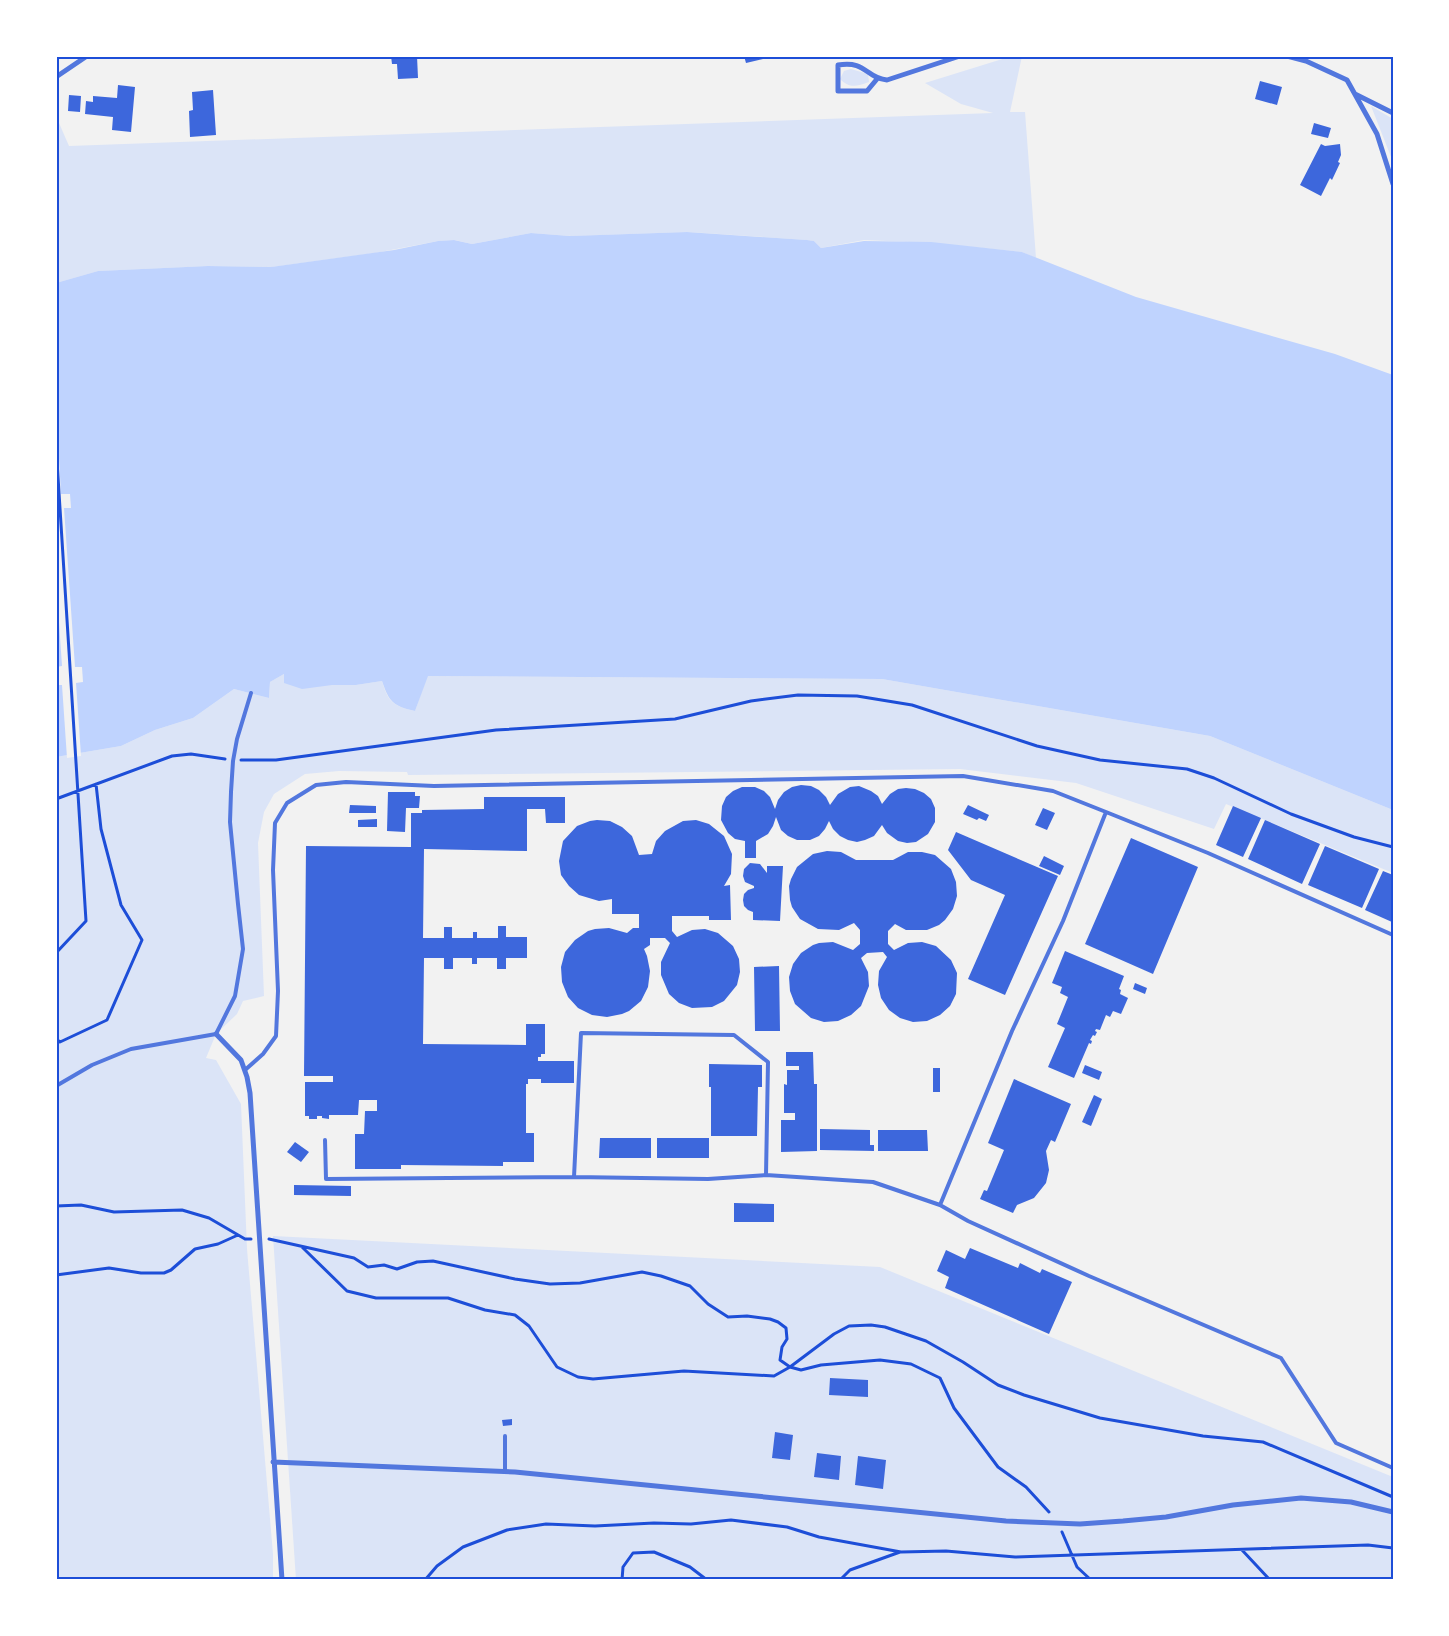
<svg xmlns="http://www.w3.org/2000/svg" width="1449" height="1636" font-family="Karla,sans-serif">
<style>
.green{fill:#dbe4f7}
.water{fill:#bfd3fe}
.pier{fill:#f2f2f2}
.building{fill:#3d67dc}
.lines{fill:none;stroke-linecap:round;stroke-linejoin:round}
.path{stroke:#1d4ed8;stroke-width:3}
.service{stroke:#5277de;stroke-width:4}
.minor{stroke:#5277de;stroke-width:5}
.neatline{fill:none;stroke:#1d4ed8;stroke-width:2}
</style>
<rect width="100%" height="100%" fill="#f2f2f2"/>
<path class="green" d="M 1012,56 L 1022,56 L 1010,112 L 1025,112 L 1036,258 L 1022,252 L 931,243 L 864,240 L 821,248 L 814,241 L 807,240 L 688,232 L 571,236 L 531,233 L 472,244 L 455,240 L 438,241 L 375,253 L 272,267 L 209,266 L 98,271 L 56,283 L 56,116 L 69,146 L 993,113 L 961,104 L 925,83 Z
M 851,69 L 868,74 L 869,82 C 857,86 850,89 840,79 L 844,71 Z
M 1371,106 L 1393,119 L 1393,162 Z
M 284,674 L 332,685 L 356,685 L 382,681 C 388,702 393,706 415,711 L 427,676 L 882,679 L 1210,736 L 1393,810 L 1393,873 L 1226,804 L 1214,829 L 1076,783 L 960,769 L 408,775 L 407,772 L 339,771 L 305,774 L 274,794 L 264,812 L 258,843 L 264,996 L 243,1001 L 237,1014 L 216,1034 L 206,1058 L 216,1060 L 241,1104 L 247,1249 L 273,1554 L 273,1580 L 56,1580 L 56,757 L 121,746 L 155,730 L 193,718 L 234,689 L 269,698 L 270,682 Z
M 273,1236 L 880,1267 L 1393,1477 L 1393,1580 L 296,1580 Z"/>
<path class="water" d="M 687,232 L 807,240 L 814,241 L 821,248 L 864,241 L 931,242 L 1022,252 L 1136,297 L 1335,354 L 1393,375 L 1393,810 L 1210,736 L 882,679 L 428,676 L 415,711 C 393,706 389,702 382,681 L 356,685 L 332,685 L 302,689 L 284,683 L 284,674 L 270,682 L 269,698 L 234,689 L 193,718 L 155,730 L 121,746 L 56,757 L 56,283 L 98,271 L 208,266 L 271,267 L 394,250 L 438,241 L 454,240 L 472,244 L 531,233 L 570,236 Z"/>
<path class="pier" d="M 56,404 L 61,494 L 70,494 L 71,508 L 64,508 L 75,667 L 82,667 L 83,682 L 76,683 L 81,756 L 67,758 L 62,685 L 57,685 L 56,675 L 56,667 L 62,666 L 56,579 Z"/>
<path class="building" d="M 391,56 L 417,56 L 418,78 L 398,79 L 397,64 L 392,64 Z
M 744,56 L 762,56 L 763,59 L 746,63 Z
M 1260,81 L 1282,87 L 1277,105 L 1255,99 Z
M 118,85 L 135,87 L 131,132 L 112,130 L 113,117 L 85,114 L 86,101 L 93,102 L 93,96 L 117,98 Z
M 213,90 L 216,135 L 190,137 L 189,111 L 193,110 L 192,92 Z
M 69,95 L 81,96 L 80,112 L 68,111 Z
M 1314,123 L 1331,128 L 1328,138 L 1311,134 Z
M 1321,144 L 1325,146 L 1340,144 L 1341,155 L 1338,162 L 1340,163 L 1332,180 L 1330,178 L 1321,196 L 1300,185 Z
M 801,785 L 811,786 L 819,790 L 826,797 L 830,805 L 838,794 L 850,787 L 859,786 L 871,791 L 878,796 L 882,804 L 890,794 L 898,789 L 906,788 L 915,789 L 924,793 L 931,799 L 935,808 L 935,822 L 928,834 L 916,842 L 907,843 L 898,841 L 887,833 L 882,825 L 874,836 L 865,840 L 857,842 L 848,840 L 840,836 L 833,829 L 829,821 L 825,829 L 819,836 L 810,840 L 797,840 L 788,836 L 781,830 L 776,817 L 773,826 L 768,834 L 756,841 L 756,858 L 745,858 L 745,841 L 735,839 L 728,833 L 721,820 L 722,806 L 726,797 L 733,791 L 742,787 L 755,787 L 764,791 L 770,797 L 775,809 L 778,800 L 784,792 L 792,787 Z
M 388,792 L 415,792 L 415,796 L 420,796 L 419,808 L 406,808 L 405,832 L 387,831 Z
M 484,797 L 565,797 L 565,823 L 546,823 L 545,809 L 527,809 L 527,851 L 424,849 L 423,938 L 444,938 L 444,927 L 452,927 L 452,938 L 473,938 L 473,932 L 477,932 L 477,938 L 498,938 L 498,926 L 506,926 L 506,937 L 527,937 L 527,958 L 506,958 L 506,969 L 497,969 L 497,958 L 477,958 L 477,964 L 472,964 L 472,958 L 453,958 L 453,969 L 444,969 L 444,958 L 424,958 L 423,1044 L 526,1045 L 526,1024 L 545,1024 L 545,1054 L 541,1054 L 541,1057 L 538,1057 L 538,1061 L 574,1061 L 574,1083 L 541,1083 L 541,1079 L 528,1079 L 528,1084 L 526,1084 L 526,1133 L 534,1133 L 534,1162 L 503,1162 L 503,1166 L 401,1165 L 401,1169 L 355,1169 L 355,1134 L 364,1134 L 365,1111 L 377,1111 L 377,1100 L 359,1100 L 358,1115 L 329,1115 L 329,1119 L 322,1118 L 322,1116 L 317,1116 L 317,1119 L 309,1119 L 309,1116 L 305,1116 L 305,1082 L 333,1082 L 333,1076 L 304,1076 L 306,846 L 411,847 L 411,813 L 422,813 L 422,810 L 484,809 Z
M 350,805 L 376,806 L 376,813 L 349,813 Z
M 968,805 L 989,815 L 986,821 L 979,818 L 977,820 L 963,814 Z
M 1233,806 L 1261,818 L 1243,857 L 1216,845 Z
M 1043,808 L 1055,813 L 1047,830 L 1035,825 Z
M 377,819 L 377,827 L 358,827 L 358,820 Z
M 597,820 L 610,821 L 622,827 L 632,836 L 639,855 L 652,854 L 656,841 L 665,831 L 683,821 L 696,820 L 709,824 L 724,836 L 732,854 L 731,874 L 724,886 L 730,885 L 731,920 L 709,920 L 709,916 L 672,916 L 672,931 L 677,937 L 692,930 L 705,929 L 718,933 L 733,946 L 739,959 L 740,972 L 737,985 L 724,1001 L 712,1007 L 692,1008 L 679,1003 L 669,994 L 661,975 L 661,962 L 670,943 L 665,938 L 650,938 L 650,945 L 644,949 L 647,956 L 650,971 L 648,987 L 641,1001 L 629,1011 L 622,1014 L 607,1017 L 592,1015 L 578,1008 L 568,997 L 562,982 L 561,967 L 565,952 L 575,940 L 588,931 L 595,929 L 609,928 L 627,933 L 633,928 L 639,928 L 639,914 L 612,914 L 612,899 L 599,901 L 579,895 L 569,886 L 561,875 L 559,861 L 563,841 L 577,826 L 590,821 Z
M 1265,820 L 1320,844 L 1302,884 L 1248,859 Z
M 956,832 L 1058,876 L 1005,995 L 968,979 L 1005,895 L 971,880 L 948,850 Z
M 1131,838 L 1198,867 L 1153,974 L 1085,944 Z
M 1325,846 L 1379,869 L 1362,908 L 1308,885 Z
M 827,851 L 841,852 L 856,860 L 893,860 L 908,852 L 922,852 L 935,855 L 951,869 L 956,882 L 957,896 L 953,909 L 945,920 L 939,925 L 927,930 L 906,930 L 895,924 L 888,931 L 888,944 L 894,950 L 908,943 L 922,942 L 936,946 L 951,960 L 957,973 L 956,994 L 950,1006 L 940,1015 L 927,1021 L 913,1022 L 900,1018 L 889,1010 L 881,998 L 878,985 L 879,971 L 887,957 L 883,952 L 867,953 L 861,958 L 868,972 L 869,986 L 861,1006 L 851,1015 L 838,1021 L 824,1022 L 811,1018 L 795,1004 L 790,991 L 789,977 L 793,964 L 801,953 L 813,945 L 819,943 L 833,942 L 853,950 L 860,944 L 860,930 L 854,923 L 839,930 L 818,929 L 800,919 L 792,907 L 790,900 L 789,886 L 791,879 L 797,867 L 813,854 Z
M 1044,856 L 1064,866 L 1060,875 L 1039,866 Z
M 750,863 L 760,864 L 767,873 L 767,866 L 783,866 L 780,921 L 753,920 L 753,912 L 748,910 L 744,906 L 743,900 L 744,894 L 748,890 L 754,888 L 754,886 L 745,882 L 743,876 L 744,869 Z
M 1383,871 L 1393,875 L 1392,922 L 1365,910 Z
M 1065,951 L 1124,976 L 1119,989 L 1121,990 L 1120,994 L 1128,998 L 1121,1014 L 1113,1011 L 1110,1017 L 1106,1015 L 1100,1030 L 1096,1029 L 1095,1031 L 1097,1032 L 1095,1036 L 1093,1035 L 1090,1040 L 1092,1041 L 1091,1044 L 1089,1043 L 1074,1078 L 1048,1067 L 1065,1028 L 1057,1024 L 1068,997 L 1060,993 L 1062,987 L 1052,983 Z
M 779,966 L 780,1031 L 755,1031 L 754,967 Z
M 1135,983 L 1147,988 L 1145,994 L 1133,989 Z
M 786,1052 L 813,1052 L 814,1084 L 817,1084 L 817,1151 L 781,1152 L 781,1120 L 795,1120 L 795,1113 L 784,1113 L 784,1084 L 787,1085 L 787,1070 L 799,1070 L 799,1066 L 786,1066 Z
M 709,1064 L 762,1065 L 762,1087 L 758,1087 L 757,1136 L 711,1136 L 711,1087 L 709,1087 Z
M 1085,1065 L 1102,1072 L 1099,1080 L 1082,1073 Z
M 933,1068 L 940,1068 L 940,1092 L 933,1092 Z
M 1014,1079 L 1071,1104 L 1055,1142 L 1051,1140 L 1046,1151 L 1049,1170 L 1046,1183 L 1034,1198 L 1017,1205 L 1013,1213 L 980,1199 L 984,1190 L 987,1191 L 1004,1150 L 988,1143 Z
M 1094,1095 L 1102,1099 L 1091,1126 L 1082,1122 Z
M 820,1129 L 870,1130 L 870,1145 L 874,1145 L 874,1151 L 820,1150 Z
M 878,1130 L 927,1130 L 928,1151 L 878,1151 Z
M 600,1138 L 651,1138 L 651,1158 L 599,1158 Z
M 657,1138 L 709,1138 L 709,1158 L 657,1158 Z
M 295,1142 L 309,1152 L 301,1162 L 287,1152 Z
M 294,1185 L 351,1186 L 351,1196 L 294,1195 Z
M 734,1203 L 774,1204 L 774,1222 L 734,1222 Z
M 970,1248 L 1018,1268 L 1020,1263 L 1040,1273 L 1042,1269 L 1072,1282 L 1049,1334 L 945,1288 L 949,1277 L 937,1271 L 946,1250 L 965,1259 Z
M 830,1378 L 868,1380 L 868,1397 L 829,1395 Z
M 512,1419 L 512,1425 L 503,1426 L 502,1420 Z
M 775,1432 L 793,1435 L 790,1460 L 772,1458 Z
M 817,1453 L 841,1456 L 839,1480 L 814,1477 Z
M 858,1456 L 886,1460 L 883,1489 L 855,1485 Z"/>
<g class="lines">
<path class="path" d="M 56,445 L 86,921 L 56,953
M 241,760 L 276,760 L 496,730 L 675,719 L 751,701 L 798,695 L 857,696 L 912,705 L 1037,746 L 1100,760 L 1187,769 L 1214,778 L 1291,814 L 1354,837 L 1393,847
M 56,799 L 172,756 L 191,754 L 225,759
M 56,1039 L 60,1042 L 107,1020 L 142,940 L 121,905 L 101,829 L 96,784
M 56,1206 L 81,1205 L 114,1212 L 182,1210 L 209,1218 L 245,1239 L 251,1239
M 269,1239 L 354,1258 L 368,1267 L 384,1265 L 397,1269 L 417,1262 L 433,1261 L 515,1279 L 550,1284 L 580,1283 L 642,1272 L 661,1276 L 690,1286 L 708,1304 L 728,1317 L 747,1316 L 770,1319 L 778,1322 L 786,1328 L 787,1339 L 782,1347 L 780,1360 L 790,1367 L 801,1370 L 821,1365 L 880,1360 L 911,1364 L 940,1378 L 954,1408 L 998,1467 L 1026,1487 L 1049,1512
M 302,1247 L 347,1291 L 376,1298 L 448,1298 L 485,1310 L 515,1315 L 529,1326 L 557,1367 L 578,1377 L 593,1379 L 684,1371 L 774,1376 L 790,1367 L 834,1334 L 849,1326 L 871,1325 L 885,1327 L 926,1341 L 963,1362 L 998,1385 L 1024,1395 L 1100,1418 L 1203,1436 L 1263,1442 L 1393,1497
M 56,1275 L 109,1268 L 141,1273 L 164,1273 L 171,1270 L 195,1249 L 218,1244 L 238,1235
M 1062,1532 L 1077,1567 L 1091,1580
M 1242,1550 L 1270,1580
M 425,1580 L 437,1566 L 463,1547 L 507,1530 L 546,1524 L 595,1526 L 654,1523 L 691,1524 L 731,1520 L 787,1527 L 819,1537 L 901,1552 L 946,1551 L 1015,1557 L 1368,1545 L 1393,1548
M 622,1580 L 623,1567 L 633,1553 L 654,1552 L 690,1567 L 707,1580
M 840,1580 L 850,1570 L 900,1552"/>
<path class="service" d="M 1106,812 L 1208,853 L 1393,935
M 245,1070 L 263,1054 L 276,1036 L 278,991 L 273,870 L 275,823 L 287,803 L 316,785 L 346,782 L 434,786 L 963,776 L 1053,791 L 1106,812 L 1063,921 L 1012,1031 L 940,1205
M 56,1086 L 92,1065 L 131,1049 L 216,1034 L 235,996 L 243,949 L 238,904 L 230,822 L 231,792 L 233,761 L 237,739 L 251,693
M 325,1140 L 326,1179 L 574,1177 L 708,1179 L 766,1175 L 873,1182 L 940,1205 L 968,1221 L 1089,1276 L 1281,1358 L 1336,1443 L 1393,1468
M 574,1177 L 581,1033 L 734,1035 L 768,1062 L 766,1175
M 505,1472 L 505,1436"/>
<path class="minor" d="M 1287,56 L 1306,61 L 1347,80 L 1377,134 L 1393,184
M 56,77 L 87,56
M 877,79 L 867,91 L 838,91 L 838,65 C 866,60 866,78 887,80 L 960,56
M 1355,94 L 1393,113
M 216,1034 L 241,1060 L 247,1077 L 250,1093 L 282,1580
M 273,1462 L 515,1472 L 1006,1521 L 1080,1524 L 1123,1521 L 1166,1517 L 1233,1505 L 1301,1498 L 1351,1502 L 1393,1512"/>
</g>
<rect width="1449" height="1636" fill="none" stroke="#ffffff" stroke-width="115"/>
<rect x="58" y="58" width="1334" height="1520" class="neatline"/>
</svg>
